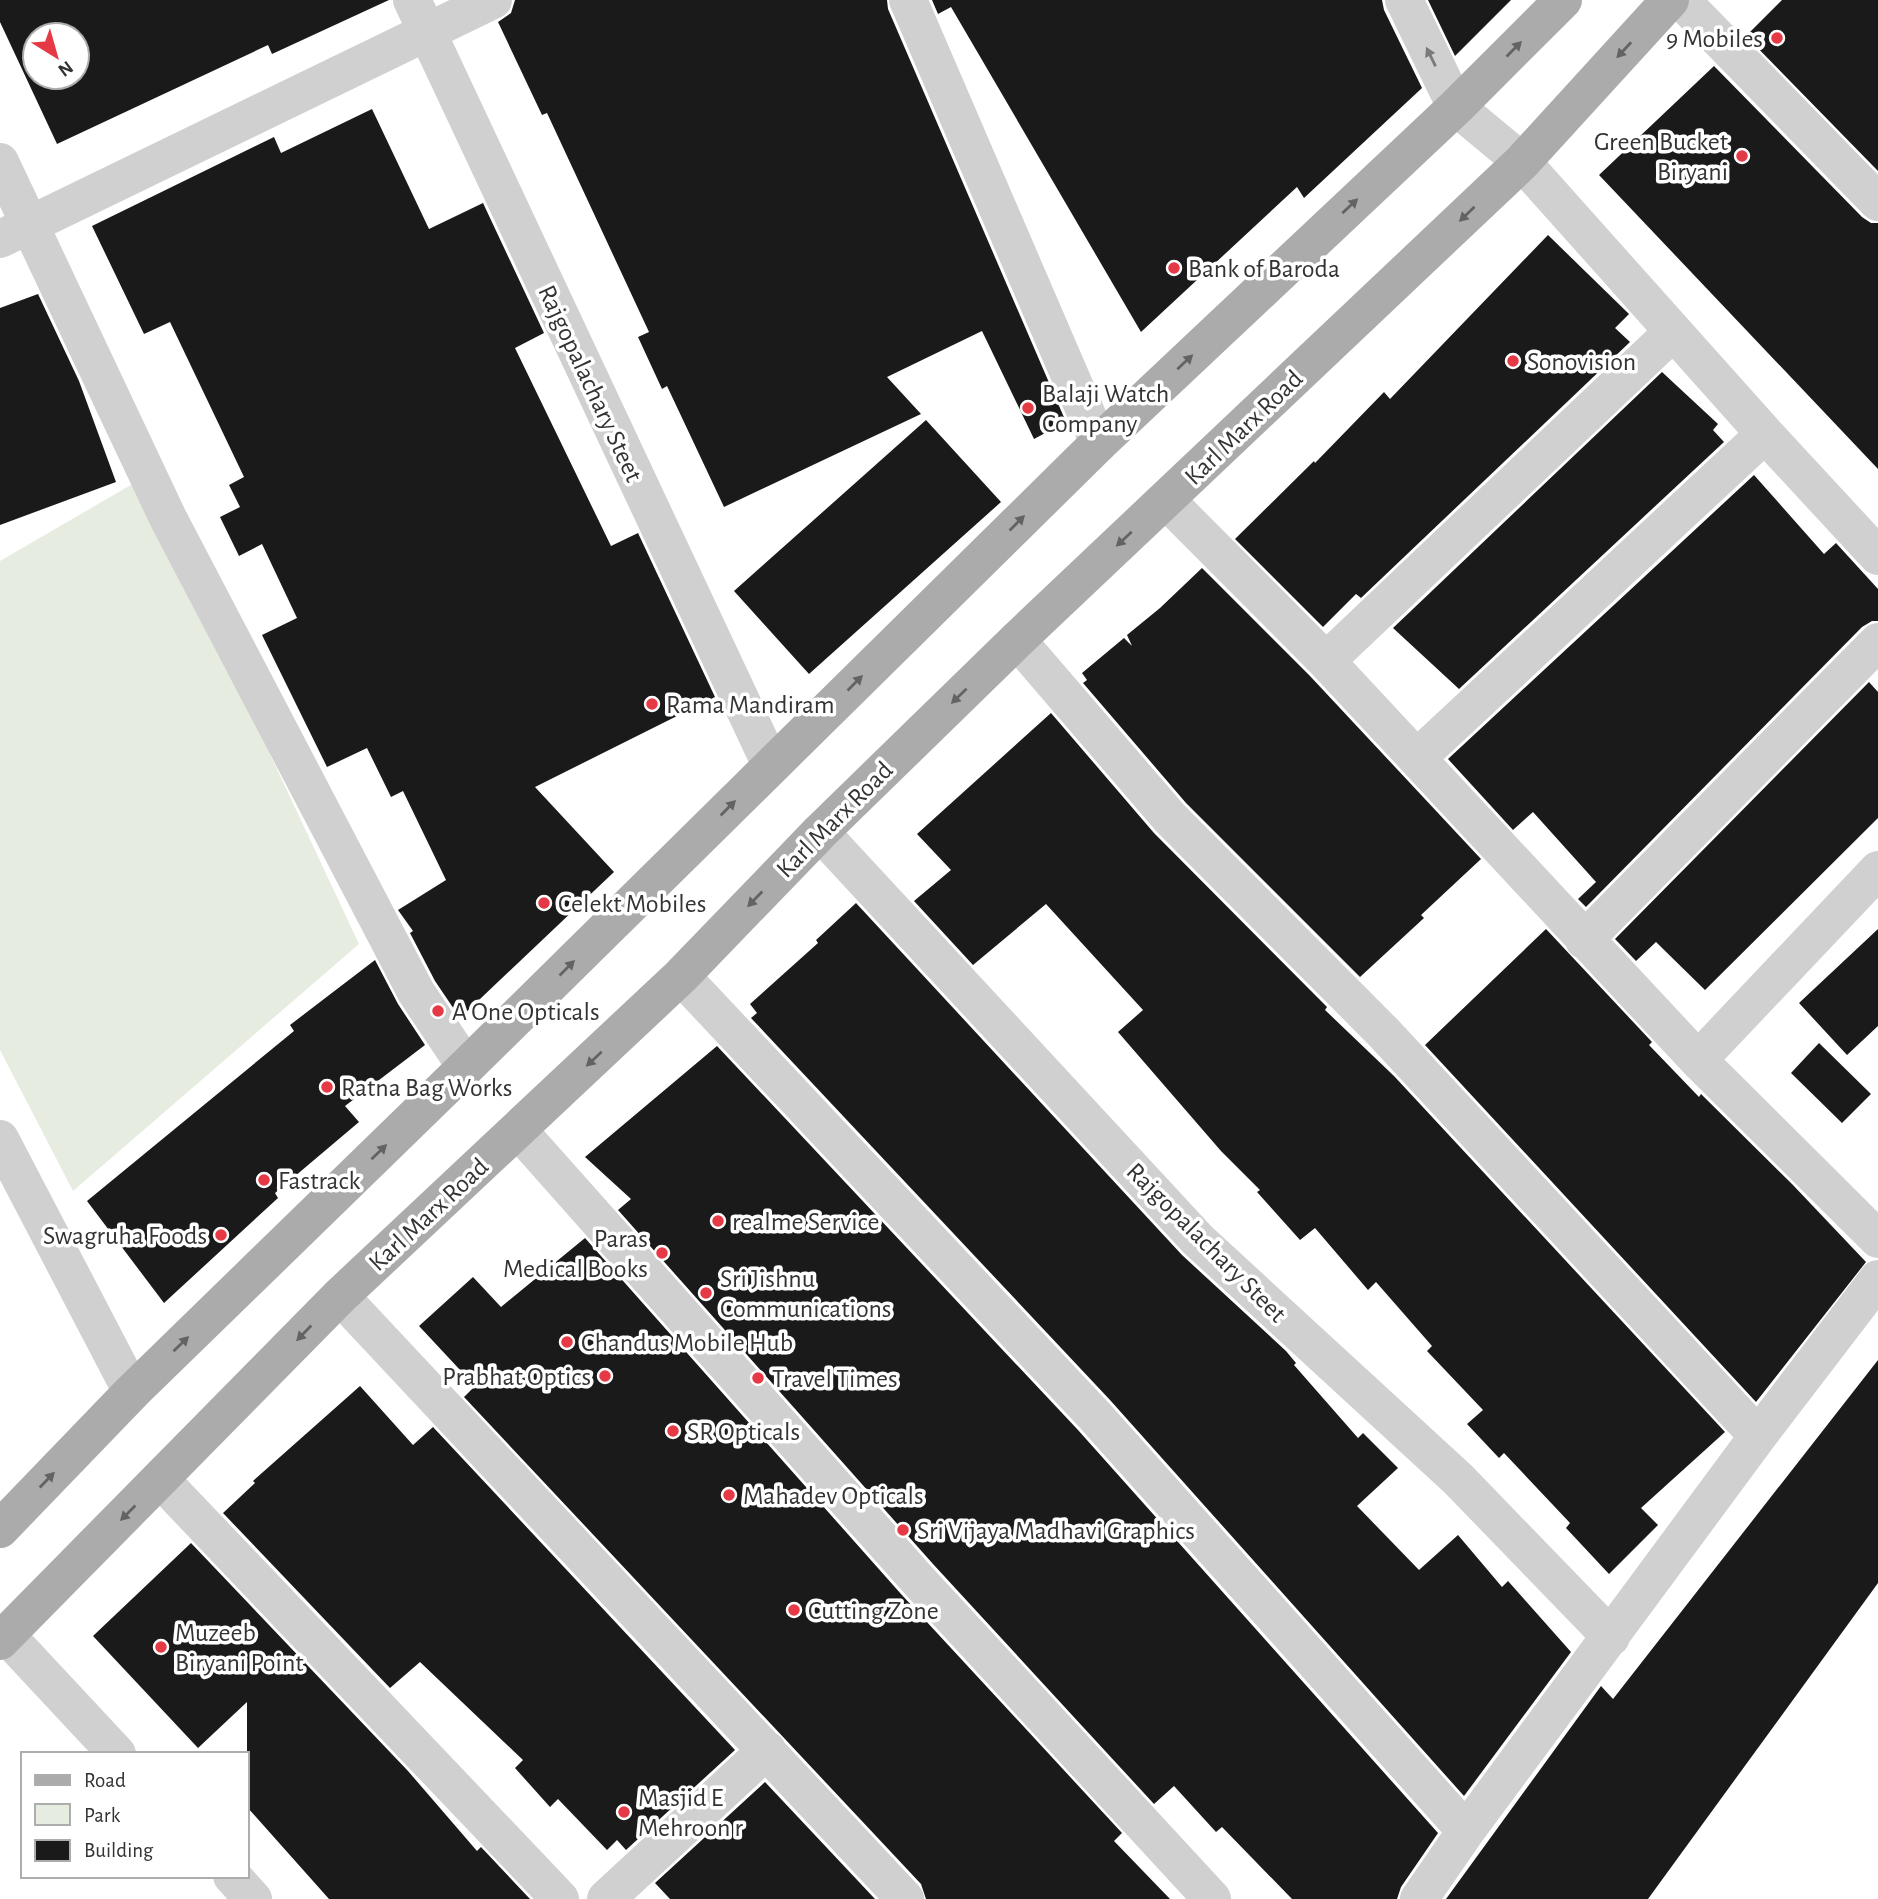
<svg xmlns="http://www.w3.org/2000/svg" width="1878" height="1899" font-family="'Alegreya Sans',sans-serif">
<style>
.green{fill:#e6ecdf}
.building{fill:#1a1a1a;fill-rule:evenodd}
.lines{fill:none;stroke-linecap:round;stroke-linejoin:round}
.minor{stroke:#d0d0d0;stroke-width:38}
.major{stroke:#ababab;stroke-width:38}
.oneway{fill:#636363}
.oneway2{fill:#7a7a7a}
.poi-dot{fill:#e63946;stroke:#fff;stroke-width:2.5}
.labels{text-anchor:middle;stroke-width:7;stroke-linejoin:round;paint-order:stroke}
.poi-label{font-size:26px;fill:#333;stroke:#fff;text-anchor:start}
.street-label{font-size:26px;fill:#333;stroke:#fff}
</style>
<rect width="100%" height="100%" fill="#fff"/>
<path class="green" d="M 141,479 L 359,944 L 73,1191 L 0,1050 L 0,561 Z"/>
<path class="building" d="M 0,0 L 389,0 L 272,54 L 268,45 L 57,144 L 0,22 ZM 35,35 L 77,35 L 77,77 L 35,77 Z
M 515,0 L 887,0 L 888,9 L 1066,422 L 1034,439 L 982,331 L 887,377 L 921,414 L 724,507 L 667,386 L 662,389 L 638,337 L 649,332 L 547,113 L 542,115 L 498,22 L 511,13 Z
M 932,0 L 1382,0 L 1384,10 L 1422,88 L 1304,198 L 1297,187 L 1141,332 L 951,7 L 938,14 Z
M 1428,0 L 1511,0 L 1455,56 Z
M 1782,0 L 1878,0 L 1878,171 L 1746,36 Z
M 1714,66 L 1862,217 L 1871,223 L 1878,223 L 1878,469 L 1599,175 Z
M 372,109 L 429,229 L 483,203 L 544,333 L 515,348 L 611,546 L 638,533 L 715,697 L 535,787 L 614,872 L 460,1018 L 435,981 L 410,933 L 413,931 L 398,910 L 446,880 L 403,791 L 391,797 L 367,748 L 327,767 L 262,635 L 297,618 L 262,544 L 239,556 L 220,517 L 240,507 L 229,485 L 244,477 L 170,322 L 144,334 L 92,226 L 274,137 L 281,153 Z
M 1548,235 L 1629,314 L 1615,328 L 1630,342 L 1361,598 L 1356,594 L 1323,627 L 1235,539 L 1314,461 L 1315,463 L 1384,392 L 1390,399 Z
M 38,294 L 79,381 L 116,482 L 0,525 L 0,308 Z
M 1662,372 L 1718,424 L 1713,430 L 1724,442 L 1459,689 L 1393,628 Z
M 926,420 L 1001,502 L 809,674 L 734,591 Z
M 1754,475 L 1824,554 L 1836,543 L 1878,589 L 1878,621 L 1872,621 L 1862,627 L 1586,907 L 1578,899 L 1596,882 L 1533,812 L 1513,830 L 1448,759 Z
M 1202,568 L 1310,676 L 1481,859 L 1421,915 L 1424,918 L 1360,977 L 1186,803 L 1083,683 L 1087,680 L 1082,673 L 1124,638 L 1132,646 L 1127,635 L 1160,608 Z
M 1869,682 L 1878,692 L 1878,818 L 1705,990 L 1656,942 L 1636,961 L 1615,939 Z
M 1051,713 L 1154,833 L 1327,1007 L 1325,1010 L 1394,1076 L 1725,1432 L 1641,1508 L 1658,1525 L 1609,1574 L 1566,1528 L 1570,1523 L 1504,1453 L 1499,1458 L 1467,1424 L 1483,1410 L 1427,1351 L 1432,1346 L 1376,1282 L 1368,1290 L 1315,1228 L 1300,1240 L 1257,1192 L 1260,1190 L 1221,1151 L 1118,1032 L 1143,1010 L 1046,904 L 973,965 L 914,901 L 951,870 L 917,834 Z
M 856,903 L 1182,1255 L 1286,1351 L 1296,1363 L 1294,1365 L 1358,1438 L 1363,1433 L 1398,1468 L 1357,1506 L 1419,1570 L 1458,1535 L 1502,1587 L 1508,1581 L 1571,1652 L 1464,1796 L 1110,1400 L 751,1018 L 757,1013 L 750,1004 L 818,943 L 816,940 Z
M 1546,929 L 1652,1042 L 1649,1045 L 1699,1097 L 1701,1094 L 1792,1184 L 1866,1262 L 1756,1402 L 1425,1045 Z
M 1878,929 L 1878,1026 L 1847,1055 L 1799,1003 Z
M 375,960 L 398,1004 L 425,1045 L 345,1106 L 359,1122 L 275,1193 L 278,1198 L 164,1303 L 87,1201 L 294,1031 L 290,1025 Z
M 1819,1043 L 1871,1094 L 1842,1123 L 1791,1073 Z
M 717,1046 L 1078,1430 L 1438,1833 L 1401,1887 L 1397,1899 L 1292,1899 L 1222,1827 L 1216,1832 L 1174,1786 L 1154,1804 L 933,1564 L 618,1210 L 631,1199 L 585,1157 Z
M 585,1238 L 901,1594 L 1122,1833 L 1114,1841 L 1170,1899 L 926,1899 L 921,1884 L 464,1397 L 475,1386 L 419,1326 L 473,1277 L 501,1307 Z
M 1878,1360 L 1878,1583 L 1648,1899 L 1446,1899 L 1601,1686 L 1613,1699 Z
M 360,1386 L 413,1445 L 433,1427 L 735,1750 L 626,1850 L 617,1840 L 607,1850 L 558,1799 L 550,1807 L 515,1768 L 523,1760 L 420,1662 L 390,1688 L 223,1513 L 255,1483 L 253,1481 Z
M 191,1543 L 408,1771 L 477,1851 L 481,1847 L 530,1899 L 329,1899 L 247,1807 L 247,1702 L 198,1748 L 93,1636 Z
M 765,1782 L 875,1899 L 670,1899 L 655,1883 Z"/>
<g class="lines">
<path class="minor" d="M 412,0 L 771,765
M 908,0 L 1099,443
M 1404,0 L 1456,107 L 1522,162 L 1765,434 L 1878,556
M 1681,0 L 1878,202
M 0,162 L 168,518 L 416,992 L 466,1067
M 0,239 L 493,0
M 1166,500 L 1326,661 L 1698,1060 L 1878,1239
M 1017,640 L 1170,818 L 1384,1033 L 1758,1436
M 1326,661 L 1673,332
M 1417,758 L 1765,434
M 820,832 L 1198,1240 L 1458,1479 L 1611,1637
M 1584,940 L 1878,642
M 681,976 L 1094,1415 L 1466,1831
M 1698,1060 L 1878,870
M 518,1130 L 917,1579 L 1212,1899
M 0,1139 L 132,1392
M 340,1296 L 905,1899
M 161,1480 L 560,1899
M 6,1635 L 117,1754
M 232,1876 L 253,1899
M 606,1899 L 767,1750
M 1419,1899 L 1466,1831 L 1758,1436 L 1878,1279"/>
<path class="major" d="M 0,1529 L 132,1392 L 466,1067 L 1099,443 L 1456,107 L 1563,0
M 0,1641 L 340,1296 L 681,976 L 820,832 L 1017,640 L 1522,162 L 1670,0"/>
</g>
<defs><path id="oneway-solid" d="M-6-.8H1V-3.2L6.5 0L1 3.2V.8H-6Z" transform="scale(1.75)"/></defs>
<g class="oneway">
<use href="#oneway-solid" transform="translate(1514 49) rotate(-45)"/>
<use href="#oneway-solid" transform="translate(1624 50) rotate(133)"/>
<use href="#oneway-solid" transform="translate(1350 206) rotate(-43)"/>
<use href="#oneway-solid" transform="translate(1467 214) rotate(136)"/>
<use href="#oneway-solid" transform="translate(1185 362) rotate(-43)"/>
<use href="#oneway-solid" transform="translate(1017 523) rotate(-45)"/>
<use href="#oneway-solid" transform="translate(1124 539) rotate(137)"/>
<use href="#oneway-solid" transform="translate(855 683) rotate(-45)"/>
<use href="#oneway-solid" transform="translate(959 696) rotate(136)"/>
<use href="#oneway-solid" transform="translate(728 808) rotate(-45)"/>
<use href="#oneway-solid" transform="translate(755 899) rotate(134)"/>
<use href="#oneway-solid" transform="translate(567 968) rotate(-45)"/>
<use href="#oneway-solid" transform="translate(594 1059) rotate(137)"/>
<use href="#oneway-solid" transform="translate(379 1152) rotate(-44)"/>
<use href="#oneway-solid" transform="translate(304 1333) rotate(134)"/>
<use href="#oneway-solid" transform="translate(181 1344) rotate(-44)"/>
<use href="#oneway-solid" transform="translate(47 1480) rotate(-46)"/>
<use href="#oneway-solid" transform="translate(128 1513) rotate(135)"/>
</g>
<use class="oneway2" href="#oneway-solid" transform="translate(1431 57) rotate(-116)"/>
<g class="poi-dot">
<circle cx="1777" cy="38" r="7"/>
<circle cx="1742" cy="156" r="7"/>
<circle cx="1174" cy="268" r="7"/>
<circle cx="1513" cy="361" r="7"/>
<circle cx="1028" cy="408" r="7"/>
<circle cx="652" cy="704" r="7"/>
<circle cx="544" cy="903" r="7"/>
<circle cx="438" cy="1011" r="7"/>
<circle cx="327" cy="1087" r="7"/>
<circle cx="264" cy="1180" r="7"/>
<circle cx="718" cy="1221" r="7"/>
<circle cx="221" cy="1235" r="7"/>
<circle cx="662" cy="1253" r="7"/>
<circle cx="706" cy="1293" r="7"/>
<circle cx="567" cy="1342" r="7"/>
<circle cx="605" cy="1376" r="7"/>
<circle cx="758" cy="1378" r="7"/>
<circle cx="673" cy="1431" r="7"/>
<circle cx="729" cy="1495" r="7"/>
<circle cx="903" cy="1530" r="7"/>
<circle cx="794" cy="1610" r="7"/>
<circle cx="161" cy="1647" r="7"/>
<circle cx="624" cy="1812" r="7"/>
</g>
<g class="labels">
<g class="poi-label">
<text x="1763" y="47" text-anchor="end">9 Mobiles</text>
<text x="1728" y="150" text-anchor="end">Green Bucket<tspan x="1728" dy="30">Biryani</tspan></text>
<text x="1188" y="277">Bank of Baroda</text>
<text x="1527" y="370">Sonovision</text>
<text x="1042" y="402">Balaji Watch<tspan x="1042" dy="30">Company</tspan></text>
<text x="666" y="713">Rama Mandiram</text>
<text x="558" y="912">Celekt Mobiles</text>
<text x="452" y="1020">A One Opticals</text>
<text x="341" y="1096">Ratna Bag Works</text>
<text x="278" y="1189">Fastrack</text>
<text x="732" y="1230">realme Service</text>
<text x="207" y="1244" text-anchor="end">Swagruha Foods</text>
<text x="648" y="1247" text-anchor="end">Paras<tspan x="648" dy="30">Medical Books</tspan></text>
<text x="720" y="1287">Sri Jishnu<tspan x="720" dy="30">Communications</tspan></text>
<text x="581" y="1351">Chandus Mobile Hub</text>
<text x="591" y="1385" text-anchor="end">Prabhat Optics</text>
<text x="772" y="1387">Travel Times</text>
<text x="687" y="1440">SR Opticals</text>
<text x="743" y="1504">Mahadev Opticals</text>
<text x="917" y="1539">Sri Vijaya Madhavi Graphics</text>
<text x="808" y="1619">Cutting Zone</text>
<text x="175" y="1641">Muzeeb<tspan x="175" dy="30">Biryani Point</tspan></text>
<text x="638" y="1806">Masjid E<tspan x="638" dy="30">Mehroon r</tspan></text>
</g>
<g class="street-label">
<text transform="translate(591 383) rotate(65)" y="9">Rajgopalachary Steet</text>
<text transform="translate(1243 427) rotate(-44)" y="9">Karl Marx Road</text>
<text transform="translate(834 819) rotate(-45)" y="9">Karl Marx Road</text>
<text transform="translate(428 1214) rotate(-43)" y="9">Karl Marx Road</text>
<text transform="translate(1207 1242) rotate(45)" y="9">Rajgopalachary Steet</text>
</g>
</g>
<rect x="21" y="1752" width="228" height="126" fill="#ffffff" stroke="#adadad" stroke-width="2"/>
<rect x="35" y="1775" width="35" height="10" fill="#ababab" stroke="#adadad" stroke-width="2"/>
<text x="84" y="1787" font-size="21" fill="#333333">Road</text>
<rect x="35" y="1804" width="35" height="21" fill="#e6ecdf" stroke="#adadad" stroke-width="2"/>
<text x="84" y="1822" font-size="21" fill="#333333">Park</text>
<rect x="35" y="1840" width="35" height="21" fill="#1a1a1a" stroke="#adadad" stroke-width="2"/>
<text x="84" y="1857" font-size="21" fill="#333333">Building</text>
<g transform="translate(56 56) rotate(143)"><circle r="33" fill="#ffffff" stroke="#adadad" stroke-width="2"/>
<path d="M0-5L12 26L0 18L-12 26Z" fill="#e63946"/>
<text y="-10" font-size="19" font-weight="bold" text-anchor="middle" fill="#333333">N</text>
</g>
</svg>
